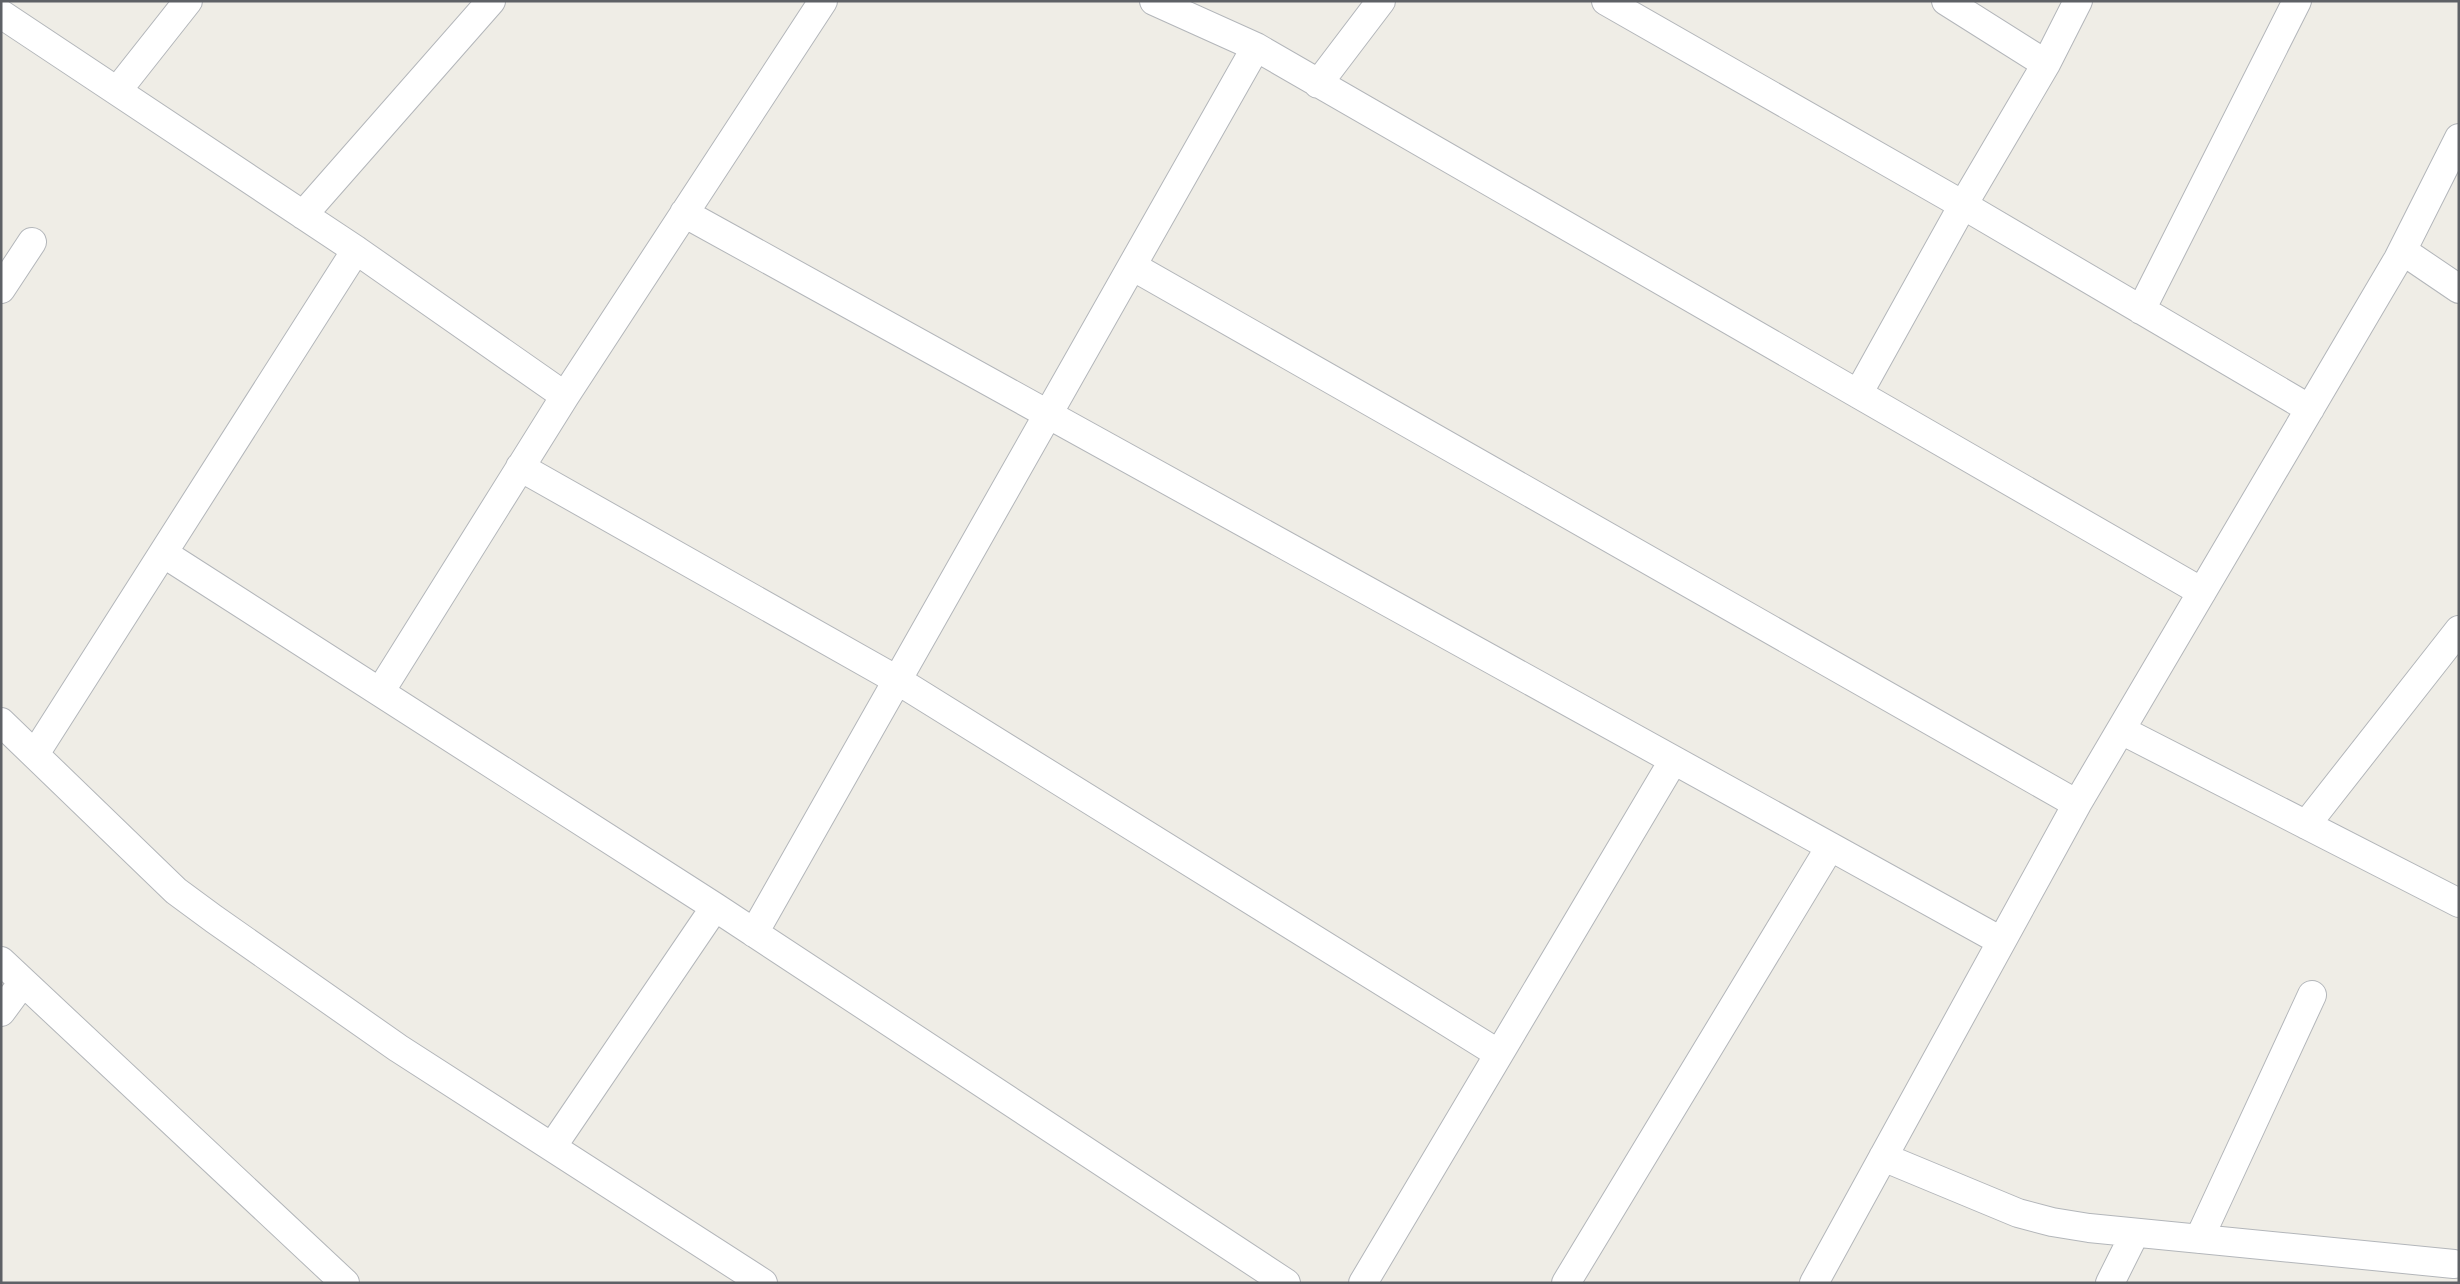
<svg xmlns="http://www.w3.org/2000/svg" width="2460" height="1284" font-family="Poppins,sans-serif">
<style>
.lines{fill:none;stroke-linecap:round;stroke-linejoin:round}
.minor-casing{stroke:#b3b6ba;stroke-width:30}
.minor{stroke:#fff;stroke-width:28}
</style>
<rect width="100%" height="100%" fill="#efede6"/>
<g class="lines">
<defs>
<path id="minor" d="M 1154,1 L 1256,47 L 2202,592
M 1606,1 L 1963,205 L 2310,409
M 1946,1 L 2046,64
M 1,14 L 356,250 L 565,396
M 1318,84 L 1381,1
M 117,91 L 188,1
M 684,213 C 1125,453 1562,699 2001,941
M 303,215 L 491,1
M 2403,251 L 2459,289
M 1132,266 L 2077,804
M 1,289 L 32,242
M 2141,310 L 2297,1
M 1858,394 L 1963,205 L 2046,64 L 2078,1
M 520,467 L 897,680 L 1499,1054
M 163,553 L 715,907 L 1286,1283
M 380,692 L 565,396 L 823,1
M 1,722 L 176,891 L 214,919 L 398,1048 L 763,1283
M 2121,730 L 2459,903
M 35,754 L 356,250
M 2306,825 L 2459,630
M 754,933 L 1256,47
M 1,961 L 345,1283
M 1,1012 L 23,982
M 552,1147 L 715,907
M 1883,1157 L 2018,1213 L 2052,1222 L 2089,1228 L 2454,1264
M 2199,1239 L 2312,995
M 1363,1283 L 1673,761
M 1566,1283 L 1830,847
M 1814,1283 L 2077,804 L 2398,259 L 2459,138
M 2110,1283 L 2135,1233"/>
</defs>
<use href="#minor" class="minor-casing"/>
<use href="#minor" class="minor"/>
</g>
<rect width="2460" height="1284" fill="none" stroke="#5e6166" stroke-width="5"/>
</svg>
